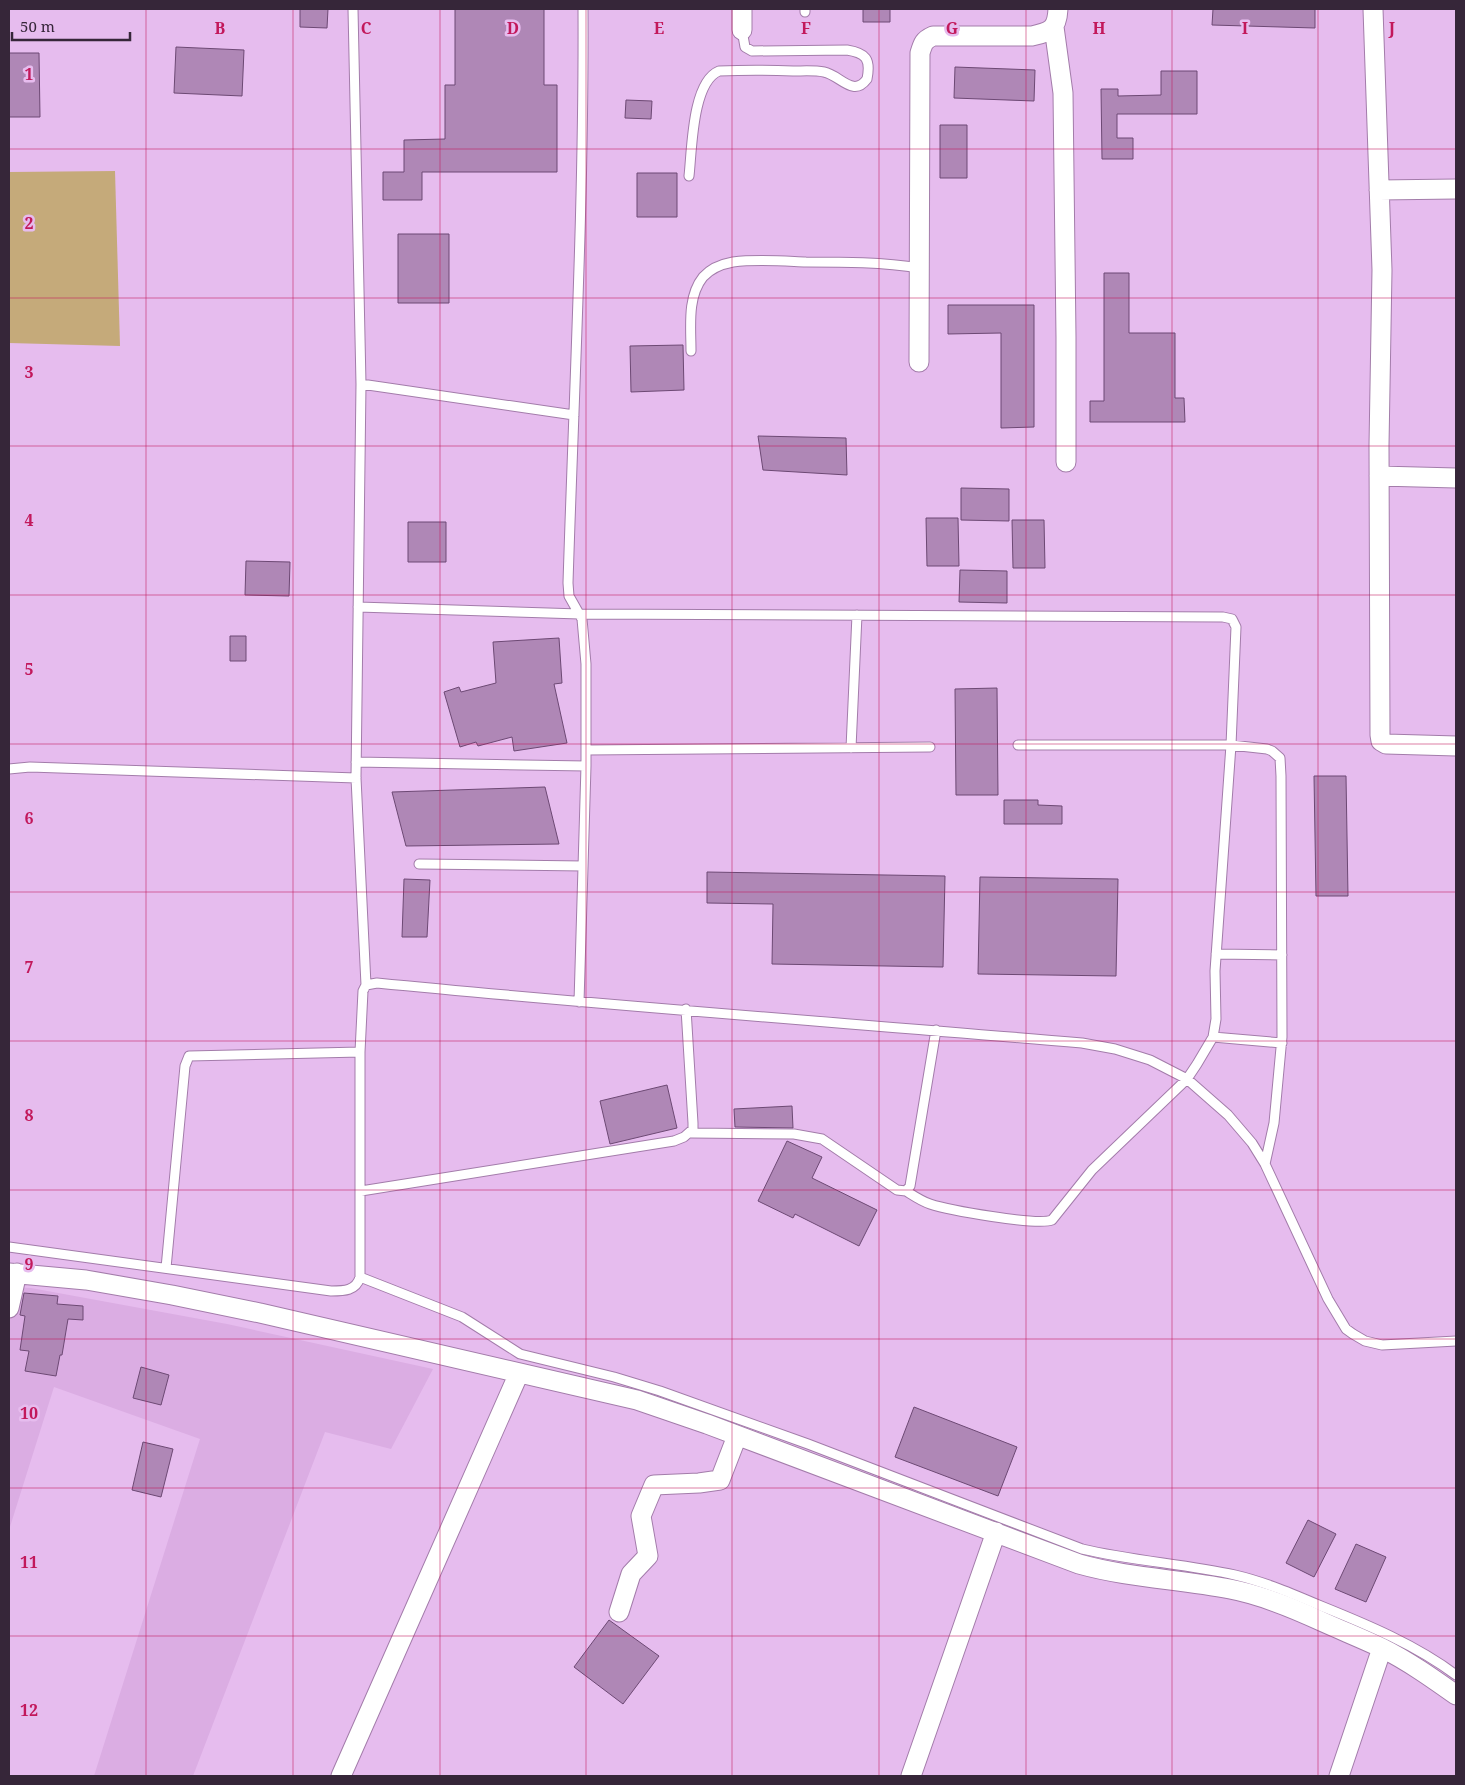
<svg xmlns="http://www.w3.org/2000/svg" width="1465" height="1785" font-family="'Noto Serif',serif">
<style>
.built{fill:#dbade3}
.green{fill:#c5aa7a}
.building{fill:#af87b6;stroke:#6d4974}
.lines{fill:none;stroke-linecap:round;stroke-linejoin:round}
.lane-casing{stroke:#a37caa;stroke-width:11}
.street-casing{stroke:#a37caa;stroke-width:21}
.lane{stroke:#fff;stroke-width:9}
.street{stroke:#fff;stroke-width:19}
.grid{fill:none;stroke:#c2185b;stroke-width:1;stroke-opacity:0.55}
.grid-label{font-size:16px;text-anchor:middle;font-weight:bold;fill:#c2185b;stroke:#e6bcee;stroke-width:5;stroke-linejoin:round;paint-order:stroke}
</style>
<rect width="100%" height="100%" fill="#e6bcee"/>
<path class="built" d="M 9,1287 L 31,1288 L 227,1324 L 433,1369 L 391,1449 L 325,1432 L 193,1776 L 94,1776 L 200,1439 L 54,1387 L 9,1530 Z"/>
<path class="green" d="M 115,171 L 120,346 L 9,343 L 9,172 Z"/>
<path class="building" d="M 300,9 L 328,9 L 327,28 L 300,27 Z
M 455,9 L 544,9 L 544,85 L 557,85 L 557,172 L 422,172 L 422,200 L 383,200 L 383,172 L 404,172 L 404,140 L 445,139 L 445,85 L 455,85 Z
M 863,9 L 890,9 L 890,22 L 863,22 Z
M 1213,9 L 1315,9 L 1315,28 L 1212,25 Z
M 176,47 L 244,50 L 242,96 L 174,93 Z
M 9,53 L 39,53 L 40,117 L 9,117 Z
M 955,67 L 1035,70 L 1034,101 L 954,98 Z
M 1161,71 L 1197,71 L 1197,114 L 1117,114 L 1117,138 L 1133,138 L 1133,159 L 1102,159 L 1101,89 L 1118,89 L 1118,96 L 1161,95 Z
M 626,100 L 652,101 L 651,119 L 625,118 Z
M 940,125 L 967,125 L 967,178 L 940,178 Z
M 637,173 L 677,173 L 677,217 L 637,217 Z
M 398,234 L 449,234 L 449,303 L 398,303 Z
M 1104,273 L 1129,273 L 1129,333 L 1175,333 L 1175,398 L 1184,398 L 1185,422 L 1090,422 L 1090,401 L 1104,401 Z
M 948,305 L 1034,305 L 1034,427 L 1001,428 L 1001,333 L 948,334 Z
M 683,345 L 684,390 L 631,392 L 630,346 Z
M 758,436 L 846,438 L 847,475 L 763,470 Z
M 961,488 L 1009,489 L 1009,521 L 961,520 Z
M 926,518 L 958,518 L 959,566 L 927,566 Z
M 1012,520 L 1044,520 L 1045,568 L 1013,568 Z
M 408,522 L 446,522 L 446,562 L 408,562 Z
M 246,561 L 290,562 L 289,596 L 245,595 Z
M 960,570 L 1007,571 L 1007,603 L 959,602 Z
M 230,636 L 246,636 L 246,661 L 230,661 Z
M 559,638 L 562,683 L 554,684 L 567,743 L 514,751 L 512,737 L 478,746 L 476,742 L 460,747 L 444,692 L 459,687 L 461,692 L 496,683 L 493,642 Z
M 997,688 L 998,795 L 956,795 L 955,689 Z
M 1314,776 L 1346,776 L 1348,896 L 1316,896 Z
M 545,787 L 559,844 L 406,846 L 392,792 Z
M 1004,800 L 1038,800 L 1038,805 L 1062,806 L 1062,824 L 1004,824 Z
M 707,872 L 945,876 L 943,967 L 772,964 L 773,904 L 707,903 Z
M 980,877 L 1118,879 L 1116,976 L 978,974 Z
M 404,879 L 430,880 L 427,937 L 402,937 Z
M 667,1085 L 677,1128 L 610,1144 L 600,1101 Z
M 792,1106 L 793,1128 L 735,1127 L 734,1109 Z
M 787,1141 L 822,1157 L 812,1178 L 877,1210 L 859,1246 L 795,1214 L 793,1218 L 758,1201 Z
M 24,1293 L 58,1296 L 57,1304 L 83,1306 L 83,1320 L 68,1319 L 62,1355 L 60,1355 L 56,1376 L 25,1371 L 29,1351 L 20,1350 L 25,1316 L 20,1315 Z
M 141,1367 L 169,1375 L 161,1405 L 133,1398 Z
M 914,1407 L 1017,1447 L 998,1496 L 895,1457 Z
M 143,1442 L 173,1449 L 161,1497 L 132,1490 Z
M 1308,1520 L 1336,1534 L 1314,1577 L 1286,1563 Z
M 1356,1544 L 1386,1557 L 1366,1602 L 1335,1589 Z
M 609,1620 L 659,1656 L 623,1704 L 574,1667 Z"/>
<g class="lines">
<defs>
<path id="lane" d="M 353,9 L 361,384 L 356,778 L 366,985
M 805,9 L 805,12
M 689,176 C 692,150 692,82 719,71 C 744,70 768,70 793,71 C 803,71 814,70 824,72 C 840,75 853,98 867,79 C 871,59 866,53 847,50 L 752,51 L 745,47 L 742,30
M 691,351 C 691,327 687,297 703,277 C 711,268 722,264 733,262 C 757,259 782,261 806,262 C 844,262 882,262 920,268
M 361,384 L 574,415
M 358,607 L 580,614 L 1223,617 L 1232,619 L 1236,627 L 1231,745 L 1215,971 L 1216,1019 L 1213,1037 L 1197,1064 L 1187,1079 L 1092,1170 L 1052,1220 C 1037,1226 948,1210 930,1204 C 921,1201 914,1196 906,1191
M 1018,745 L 1231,745 L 1267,749 L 1272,751 L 1280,758 L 1281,776 L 1282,1037 L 1274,1123 L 1265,1164
M 851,748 L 857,615
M 587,750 L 930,747
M 356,762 L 586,766
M 9,769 L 30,767 L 356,778
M 419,864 L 583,866
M 1216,954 L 1282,955
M 579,1002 L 586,766 L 586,664 L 582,619 L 569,596 L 568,583 C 574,391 584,200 583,9
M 1213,1037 L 1282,1043
M 691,1133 L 794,1134 L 822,1139 L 897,1190 L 906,1191 L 910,1186 L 936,1030
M 361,1191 L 674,1141 L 684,1137 L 693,1129 L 693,1123 L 686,1009
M 9,1247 L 331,1291 C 344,1291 356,1291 360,1277 L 360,1052 L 363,991 L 366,985 L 377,983 C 611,1006 847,1023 1082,1043 L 1115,1049 L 1150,1060 L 1187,1079 L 1228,1115 L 1252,1143 L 1265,1164 L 1328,1299 L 1346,1329 L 1353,1334 L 1365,1341 L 1382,1345 L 1456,1341
M 166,1268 L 185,1066 L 189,1056 L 360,1052
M 360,1277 L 462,1317 L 520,1354 L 614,1377 L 660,1391 L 808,1444 L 1082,1549 C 1133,1561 1185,1564 1235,1575 C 1265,1582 1293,1594 1321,1606 C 1368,1625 1416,1645 1456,1675"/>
<path id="street" d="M 742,9 L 742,30
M 1373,9 L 1382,270 L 1379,445 L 1380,735 L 1381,741 L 1386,744 L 1456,746
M 1054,27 L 1063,93 L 1066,337 L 1066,462
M 1379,190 L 1456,189
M 919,362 L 920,53 C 923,43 924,40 933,36 L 1032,36 C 1051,32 1057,29 1058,9
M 1379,476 L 1456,478
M 9,1273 L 86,1280 L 172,1295 L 260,1313 L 637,1400 L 707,1424 L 1079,1564 C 1129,1578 1179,1579 1230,1589 C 1262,1595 1293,1608 1323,1622 C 1343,1631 1363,1639 1382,1648 C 1408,1661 1432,1678 1456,1695
M 9,1308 L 17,1273
M 619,1612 L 631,1574 L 648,1556 L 641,1516 L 654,1485 L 699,1483 L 720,1480 L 737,1436
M 341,1776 L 519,1373
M 911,1776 L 996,1532
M 1339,1776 L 1382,1648"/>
</defs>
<use href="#lane" class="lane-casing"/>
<use href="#street" class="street-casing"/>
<use href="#lane" class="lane"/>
<use href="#street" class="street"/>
</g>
<path class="grid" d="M 146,9 L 146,1776M 293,9 L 293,1776M 440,9 L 440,1776M 586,9 L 586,1776M 732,9 L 732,1776M 879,9 L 879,1776M 1026,9 L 1026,1776M 1172,9 L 1172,1776M 1318,9 L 1318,1776M 9,149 L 1456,149M 9,298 L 1456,298M 9,446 L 1456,446M 9,595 L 1456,595M 9,744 L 1456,744M 9,892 L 1456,892M 9,1041 L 1456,1041M 9,1190 L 1456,1190M 9,1339 L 1456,1339M 9,1488 L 1456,1488M 9,1636 L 1456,1636"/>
<g class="grid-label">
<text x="220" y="34">B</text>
<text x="366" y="34">C</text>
<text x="513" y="34">D</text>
<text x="659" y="34">E</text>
<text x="806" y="34">F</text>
<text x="952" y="34">G</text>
<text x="1099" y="34">H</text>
<text x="1245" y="34">I</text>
<text x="1392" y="34">J</text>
<text x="29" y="80">1</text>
<text x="29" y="229">2</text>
<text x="29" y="378">3</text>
<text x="29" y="526">4</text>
<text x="29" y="675">5</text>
<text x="29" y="824">6</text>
<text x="29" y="973">7</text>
<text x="29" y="1121">8</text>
<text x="29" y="1270">9</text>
<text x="29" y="1419">10</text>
<text x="29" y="1568">11</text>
<text x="29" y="1716">12</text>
</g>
<rect width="1465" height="1785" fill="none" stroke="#362639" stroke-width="20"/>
<path d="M12 32v8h118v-8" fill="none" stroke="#362639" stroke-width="2.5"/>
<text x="20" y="32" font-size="15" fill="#362639" stroke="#e6bcee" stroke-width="4" paint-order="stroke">50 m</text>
</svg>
